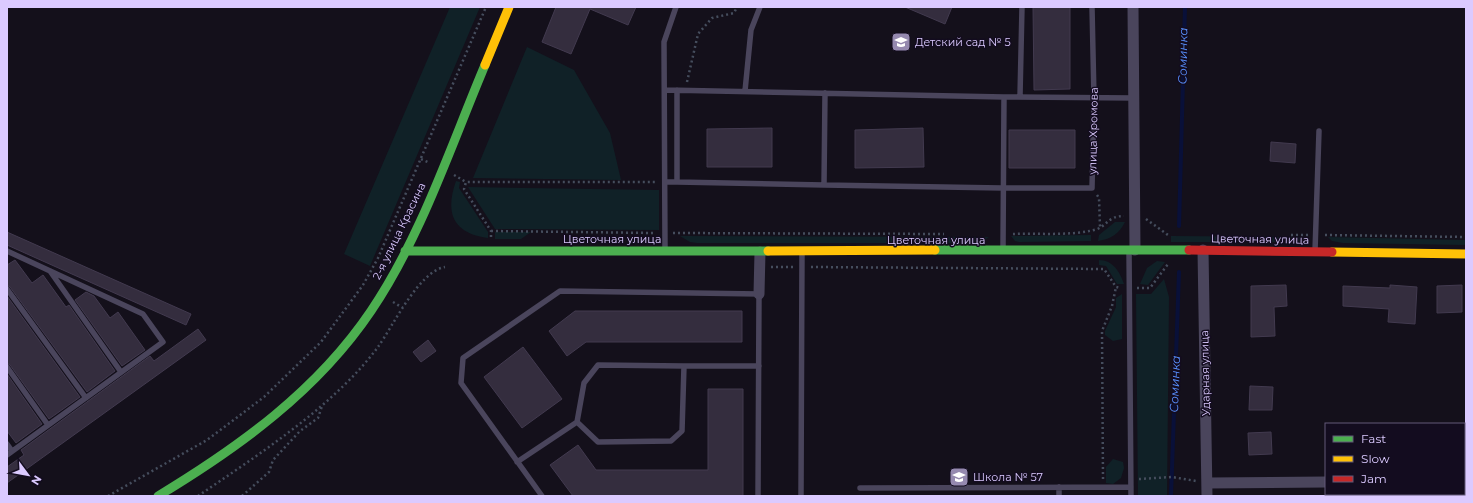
<svg xmlns="http://www.w3.org/2000/svg" width="1473" height="503" font-family="Montserrat,sans-serif">
<style>
.green{fill:#102127}
.lines{fill:none;stroke-linecap:round;stroke-linejoin:round}
.stream{stroke:#091039;stroke-width:4}
.building{fill:#342d3e;stroke:#423a4f}
.path{stroke:#454d5d;stroke-width:2.5;stroke-dasharray:2 3;stroke-linecap:butt}
.lane{stroke:#4a455c;stroke-width:5.5}
.street{stroke:#4a455c;stroke-width:11}
.fast{stroke:#4caf50;stroke-width:9}
.slow{stroke:#ffc107;stroke-width:9}
.jam{stroke:#c62828;stroke-width:9}
.labels{text-anchor:middle;stroke-width:3;stroke-linejoin:round;paint-order:stroke}
.poi-label{font-size:11px;fill:#dbcaff;stroke:#130c1f;text-anchor:start}
.street-label{font-size:11px;fill:#dbcaff;stroke:#130c1f}
.water-label{font-size:12px;font-style:italic;fill:#5890ff;stroke:#130c1f}
</style>
<rect width="100%" height="100%" fill="#14101b"/>
<path class="green" d="M 450,7 L 480,7 L 370,266 L 344,254 Z
M 527,47 L 574,70 L 610,133 L 621,180 L 473,178 Z
M 456,181 L 460,182 L 459,188 L 488,232 L 488,238 C 452,233 445,212 456,181 Z
M 468,187 L 659,190 L 659,230 L 495,229 Z
M 1115,222 L 1125,222 C 1119,234 1111,239 1098,241 L 1099,235 Z
M 495,232 L 531,232 L 521,239 L 495,239 Z
M 1091,235 L 1091,241 L 1019,242 L 1015,241 L 1011,236 Z
M 680,236 L 989,237 L 983,241 L 974,243 L 697,243 L 690,242 Z
M 1171,236 L 1306,237 L 1299,242 L 1171,242 Z
M 1328,237 L 1466,240 L 1466,245 L 1343,243 L 1332,241 Z
M 1099,260 C 1113,260 1120,272 1124,284 L 1117,284 L 1106,266 L 1099,265 Z
M 1157,261 L 1165,262 L 1148,285 L 1140,284 L 1147,268 Z
M 1164,279 L 1169,297 L 1167,496 L 1138,496 L 1136,294 L 1151,294 Z
M 1122,294 L 1122,339 L 1113,341 L 1105,335 L 1105,331 L 1116,307 L 1116,298 Z
M 1113,459 L 1123,462 L 1124,468 L 1121,478 L 1113,484 L 1106,483 L 1106,467 Z"/>
<g class="lines">
<path class="stream" d="M 1179,226 L 1185,7
M 1171,496 L 1179,272"/>
</g>
<path class="building" d="M 556,7 L 636,7 L 628,25 L 590,9 L 571,54 L 542,42 Z
M 905,7 L 952,7 L 945,24 Z
M 1033,7 L 1070,7 L 1070,89 L 1034,90 Z
M 772,128 L 772,167 L 707,167 L 707,129 Z
M 923,128 L 924,167 L 855,168 L 855,130 Z
M 1009,130 L 1075,130 L 1075,168 L 1009,168 Z
M 1271,142 L 1296,144 L 1295,163 L 1270,161 Z
M 7,232 L 191,314 L 186,325 L 7,245 Z
M 15,260 L 32,283 L 43,275 L 66,307 L 69,305 L 115,371 L 87,392 L 10,287 L 7,285 L 7,265 Z
M 1286,285 L 1287,306 L 1274,307 L 1275,336 L 1251,337 L 1251,286 Z
M 1390,285 L 1417,287 L 1415,324 L 1388,322 L 1389,309 L 1343,306 L 1343,286 L 1390,288 Z
M 1462,285 L 1462,312 L 1437,313 L 1437,286 Z
M 86,292 L 94,296 L 110,318 L 118,312 L 145,350 L 122,366 L 75,300 Z
M 7,296 L 80,397 L 49,419 L 10,365 L 7,363 Z
M 575,311 L 742,311 L 742,342 L 586,342 L 567,356 L 549,331 Z
M 198,329 L 206,340 L 7,483 L 7,467 L 24,455 L 21,450 L 150,356 L 154,361 Z
M 428,340 L 436,351 L 421,362 L 413,352 Z
M 523,347 L 562,399 L 522,428 L 484,377 Z
M 7,374 L 42,424 L 16,443 L 7,431 Z
M 1250,386 L 1273,387 L 1272,410 L 1249,410 Z
M 708,389 L 743,389 L 743,496 L 573,496 L 550,465 L 578,445 L 596,470 L 708,470 Z
M 1271,432 L 1272,454 L 1249,455 L 1248,433 Z"/>
<g class="lines">
<path class="path" d="M 687,82 L 698,34 L 712,18 L 734,13 L 737,7
M 421,159 L 430,163
M 454,175 L 466,182
M 1097,195 L 1099,198 L 1100,227
M 1146,219 L 1168,235
M 491,231 L 656,233
M 673,233 L 944,234
M 1013,234 C 1039,233 1069,236 1094,230 C 1107,227 1107,216 1124,216
M 1291,235 L 1308,235
M 1325,235 L 1466,237
M 491,237 L 491,231 L 464,189 L 466,182 L 656,182
M 771,267 L 794,267
M 811,267 L 1104,269 L 1116,287 L 1120,288
M 1137,288 L 1150,288 L 1168,264
M 393,302 L 403,308
M 1103,479 L 1102,331 L 1112,306 L 1116,287
M 1139,479 L 1172,477 L 1196,481
M 108,496 L 207,440 L 264,397 L 321,342 L 363,285 L 378,258 L 486,7
M 198,496 C 258,455 334,406 378,347 C 393,326 419,271 445,267
M 242,496 L 269,472 L 273,460 L 300,431 L 318,418 L 322,406"/>
<path class="lane" d="M 666,90 L 1004,97 L 1134,98
M 745,91 L 751,30 L 760,7
M 1020,96 L 1022,7
M 665,182 L 677,182 L 677,90
M 677,182 L 824,185 L 825,93
M 824,185 L 1002,188 L 1092,188 L 1094,98 L 1092,7
M 665,248 L 664,42 L 676,7
M 1003,249 L 1004,97
M 1129,250 L 1131,496
M 7,251 L 143,314 L 163,342 L 7,455
M 1315,251 L 1319,131
M 50,271 L 121,372
M 7,289 L 86,398
M 7,367 L 48,425
M 577,422 L 584,383 L 598,365 L 684,366
M 7,444 L 12,451
M 517,462 L 577,422 L 598,442 L 671,441 L 682,431 L 684,366 L 759,366
M 1059,487 L 1059,496
M 860,488 L 1131,487
M 542,496 L 461,383 L 463,358 L 560,291 L 759,294 L 758,496
M 801,496 L 802,252"/>
<path class="street" d="M 1133,7 L 1135,250
M 1203,250 L 1207,496
M 759,294 L 760,252
M 1464,480 L 1466,480
M 1208,483 L 1326,482"/>
<path class="fast" d="M 935,250 L 1189,250
M 405,251 L 768,251
M 158,496 C 239,447 317,391 371,311 C 421,237 450,148 485,65"/>
<path class="slow" d="M 485,65 L 509,7
M 768,251 L 935,250
M 1332,252 L 1466,254"/>
<path class="jam" d="M 1189,250 L 1332,252"/>
</g>
<defs>
<symbol id="school-square" viewBox="-11 -11 22 22"><rect x="-9" y="-9" width="18" height="18" rx="4" fill="#9589af" stroke="#130c1f"/><path d="M0-5L7-2L0 1L-7-2ZM-4 1L0 2.5L4 1V4Q0 6-4 4Z" fill="#fff"/></symbol>
</defs>
<g fill-rule="evenodd">
<use href="#school-square" x="890" y="31" width="22" height="22"/>
<use href="#school-square" x="948" y="466" width="22" height="22"/>
</g>
<g class="labels">
<g class="poi-label">
<text x="915" y="46">Детский сад № 5</text>
<text x="973" y="481">Школа № 57</text>
</g>
<g class="street-label">
<text transform="translate(1093 131) rotate(-89)" y="4">улица Хромова</text>
<text transform="translate(399 231) rotate(-64)" y="4">2-я улица Красина</text>
<text x="612" y="243">Цветочная улица</text>
<text transform="translate(1260 239) rotate(1)" y="4">Цветочная улица</text>
<text x="936" y="244">Цветочная улица</text>
<text transform="translate(1205 373) rotate(-91)" y="4">Ударная улица</text>
</g>
<g class="water-label">
<text transform="translate(1183 56) rotate(-89)" y="4">Соминка</text>
<text transform="translate(1175 384) rotate(-88)" y="4">Соминка</text>
</g>
</g>
<rect width="1473" height="503" fill="none" stroke="#dbcaff" stroke-width="16"/>
<rect x="1325" y="423" width="140" height="72" fill="#130c1f" stroke="#635879"/>
<rect x="1333" y="436" width="20" height="6" fill="#4caf50" stroke="#635879"/>
<text x="1361" y="443" font-size="12" fill="#dbcaff">Fast</text>
<rect x="1333" y="456" width="20" height="6" fill="#ffc107" stroke="#635879"/>
<text x="1361" y="463" font-size="12" fill="#dbcaff">Slow</text>
<rect x="1333" y="476" width="20" height="6" fill="#c62828" stroke="#635879"/>
<text x="1361" y="483" font-size="12" fill="#dbcaff">Jam</text>
<g transform="translate(28 475) rotate(122)" stroke="#130c1f" stroke-width="3" paint-order="stroke">
<path d="M0-3L7 15L0 10L-7 15Z" fill="#dbcaff"/>
<text y="-6" font-size="11" font-weight="bold" text-anchor="middle" fill="#dbcaff">N</text>
</g>
</svg>
